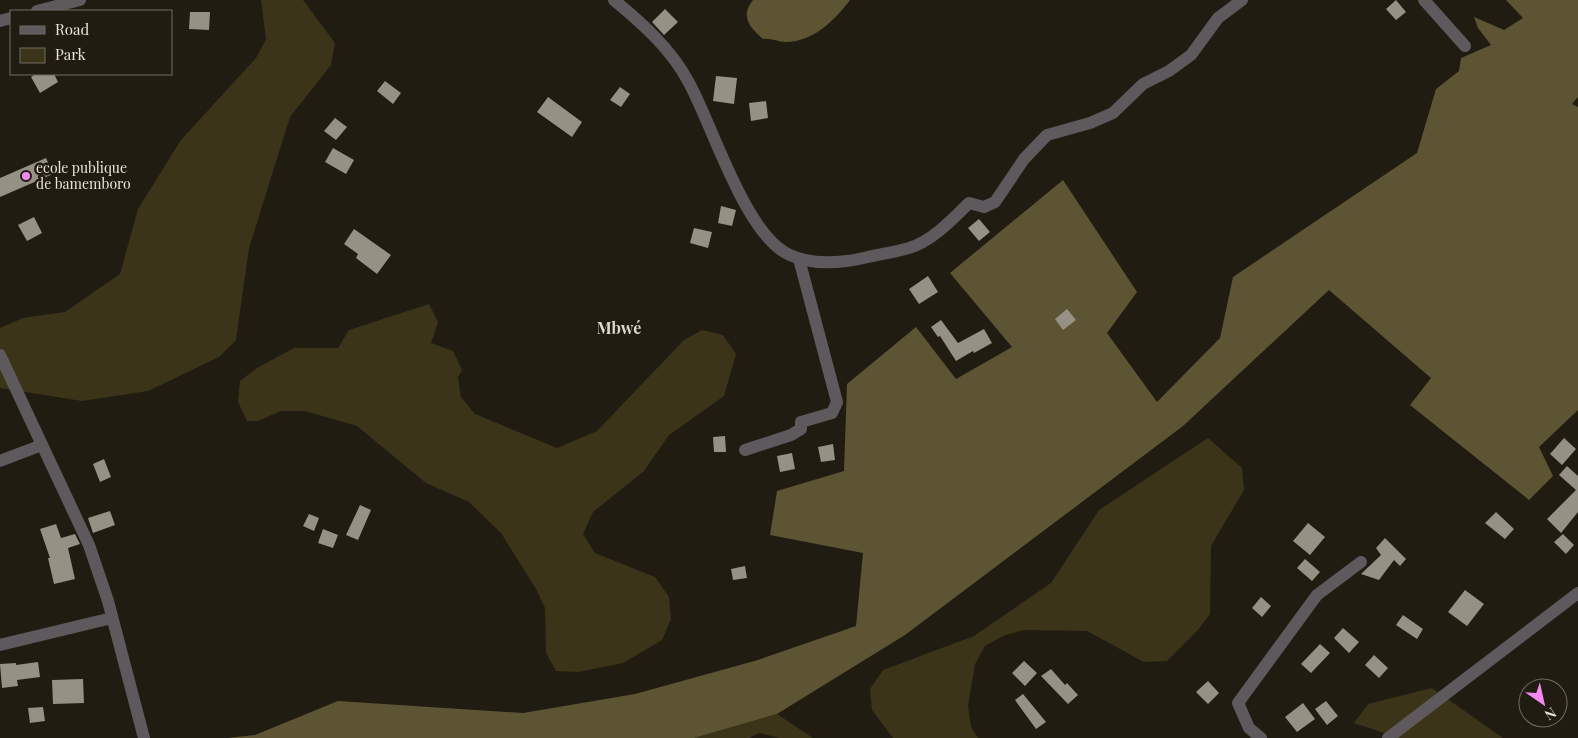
<svg xmlns="http://www.w3.org/2000/svg" width="1578" height="738" font-family="'Playfair Display',serif">
<style>
.green{fill:#3c3418}
.forest{fill:#5d5434}
.building{fill:#959184}
.lines{fill:none;stroke-linecap:round;stroke-linejoin:round}
.minor{stroke:#5e595d;stroke-width:12}
.poi-dot{fill:#f489f0;stroke:#201c12;stroke-width:2}
.labels{text-anchor:middle;stroke-width:5;stroke-linejoin:round;paint-order:stroke}
.poi-label{font-size:14px;fill:#e6e4dd;stroke:#201c12;text-anchor:start}
.quarter-label{font-size:16px;font-weight:bold;fill:#ddd9ca;stroke:#201c12}
</style>
<rect width="100%" height="100%" fill="#201c12"/>
<path class="green" d="M 261,0 L 303,0 L 335,43 L 331,65 L 290,117 L 249,248 L 236,340 L 219,357 L 148,391 L 82,401 L 0,388 L 0,328 L 23,318 L 65,312 L 120,274 L 138,209 L 181,140 L 256,58 L 266,39 Z
M 429,304 L 438,322 L 431,343 L 453,351 L 462,370 L 458,377 L 461,397 L 475,414 L 557,448 L 597,431 L 684,340 L 702,330 L 723,335 L 736,354 L 724,396 L 669,435 L 644,471 L 593,512 L 583,534 L 595,553 L 655,577 L 669,597 L 671,619 L 662,640 L 623,663 L 578,672 L 556,671 L 546,653 L 545,608 L 536,589 L 501,533 L 469,502 L 426,483 L 357,426 L 305,411 L 281,411 L 258,421 L 247,421 L 238,402 L 240,381 L 257,368 L 294,348 L 338,348 L 349,330 Z
M 1208,438 L 1242,468 L 1244,490 L 1211,546 L 1210,614 L 1197,631 L 1167,661 L 1144,662 L 1087,631 L 1023,630 L 1003,636 L 985,646 L 975,664 L 968,706 L 971,727 L 978,738 L 893,738 L 872,710 L 870,689 L 883,670 L 974,636 L 1051,583 L 1099,510 Z
M 1432,688 L 1503,738 L 1399,738 L 1354,723 L 1368,704 Z
M 777,714 L 813,738 L 780,738 L 759,733 L 749,738 L 694,738 Z"/>
<path class="forest" d="M 753,0 L 850,0 C 835,20 813,42 786,42 C 778,42 771,38 763,39 C 749,27 740,16 753,0 Z
M 1506,0 L 1578,0 L 1578,97 L 1572,104 L 1578,107 L 1578,410 L 1539,447 L 1553,476 L 1529,500 L 1410,405 L 1431,378 L 1329,290 L 1183,426 L 905,635 L 777,714 L 694,738 L 227,738 L 255,735 L 338,701 L 523,713 L 635,694 L 758,660 L 856,626 L 863,553 L 770,535 L 777,491 L 844,471 L 847,384 L 916,327 L 956,379 L 1012,347 L 950,273 L 1063,180 L 1137,292 L 1107,333 L 1157,402 L 1220,338 L 1233,277 L 1417,153 L 1436,89 L 1459,71 L 1461,58 L 1491,45 L 1478,28 L 1474,17 L 1504,30 L 1523,18 Z"/>
<path class="building" d="M 1396,0 L 1406,12 L 1396,20 L 1386,9 Z
M 665,9 L 678,22 L 664,35 L 652,22 Z
M 190,12 L 210,12 L 209,30 L 189,29 Z
M 36,74 L 54,74 L 58,82 L 40,93 L 31,77 Z
M 716,76 L 737,78 L 734,104 L 713,101 Z
M 385,81 L 401,93 L 393,104 L 377,91 Z
M 620,87 L 630,94 L 621,107 L 610,100 Z
M 548,97 L 582,122 L 572,137 L 537,112 Z
M 766,101 L 768,118 L 751,121 L 749,103 Z
M 335,118 L 347,127 L 336,140 L 324,131 Z
M 333,148 L 354,160 L 346,174 L 325,162 Z
M 46,158 L 53,174 L 0,197 L 0,178 Z
M 721,206 L 736,210 L 732,226 L 718,223 Z
M 34,217 L 42,233 L 27,241 L 18,225 Z
M 979,219 L 990,232 L 979,241 L 968,228 Z
M 694,228 L 712,232 L 708,248 L 690,243 Z
M 354,229 L 391,255 L 377,274 L 356,258 L 358,254 L 344,244 Z
M 928,276 L 938,292 L 919,304 L 909,289 Z
M 1067,309 L 1076,320 L 1063,330 L 1055,319 Z
M 941,320 L 958,343 L 984,329 L 992,343 L 974,353 L 973,351 L 956,361 L 940,336 L 938,337 L 931,327 Z
M 725,436 L 726,452 L 714,452 L 713,437 Z
M 1564,438 L 1576,449 L 1562,465 L 1550,454 Z
M 833,444 L 835,460 L 821,462 L 818,447 Z
M 792,453 L 795,469 L 780,472 L 777,456 Z
M 104,459 L 111,477 L 100,482 L 93,464 Z
M 1567,466 L 1578,476 L 1578,512 L 1561,533 L 1547,519 L 1576,490 L 1559,475 Z
M 360,505 L 371,510 L 358,540 L 346,535 Z
M 110,511 L 115,525 L 93,533 L 88,518 Z
M 1496,512 L 1514,529 L 1505,539 L 1485,523 Z
M 309,514 L 319,518 L 314,531 L 303,526 Z
M 1308,523 L 1325,537 L 1310,555 L 1293,541 Z
M 56,524 L 61,538 L 75,534 L 80,544 L 68,548 L 75,579 L 54,584 L 48,558 L 50,558 L 40,529 Z
M 323,529 L 338,535 L 333,548 L 318,543 Z
M 1563,534 L 1574,545 L 1566,554 L 1554,542 Z
M 1385,538 L 1406,559 L 1400,566 L 1394,560 L 1379,580 L 1361,574 L 1381,555 L 1376,548 Z
M 1305,559 L 1320,572 L 1312,581 L 1297,568 Z
M 745,566 L 747,578 L 733,580 L 731,569 Z
M 1465,590 L 1484,604 L 1467,626 L 1448,612 Z
M 1261,597 L 1271,606 L 1262,617 L 1252,608 Z
M 1403,615 L 1423,629 L 1417,639 L 1396,625 Z
M 1343,628 L 1359,642 L 1349,653 L 1334,638 Z
M 1320,644 L 1330,653 L 1311,673 L 1301,664 Z
M 1374,655 L 1388,668 L 1379,678 L 1365,665 Z
M 1024,661 L 1037,673 L 1025,686 L 1012,673 Z
M 38,662 L 40,677 L 17,680 L 18,686 L 2,688 L 0,664 L 16,663 L 16,665 Z
M 1051,669 L 1065,685 L 1067,683 L 1078,695 L 1068,704 L 1041,676 Z
M 83,679 L 84,703 L 53,704 L 52,680 Z
M 1208,681 L 1219,693 L 1208,704 L 1196,692 Z
M 1023,694 L 1046,722 L 1036,729 L 1015,700 Z
M 1326,701 L 1338,716 L 1327,725 L 1315,709 Z
M 1303,703 L 1315,719 L 1297,732 L 1285,717 Z
M 43,707 L 45,721 L 30,723 L 28,708 Z"/>
<g class="lines">
<path class="minor" d="M 614,0 C 642,23 671,49 688,81 C 712,123 745,236 790,255 C 814,266 843,263 868,257 C 881,254 895,252 909,248 C 932,241 952,220 969,203 L 984,207 L 995,202 L 1024,159 L 1047,135 L 1090,123 L 1113,113 L 1143,84 L 1169,71 L 1191,55 L 1218,18 L 1242,0
M 1424,0 L 1465,46
M 37,11 L 80,0
M 0,21 L 11,18
M 0,355 L 89,545 L 108,601 L 144,738
M 745,450 L 791,435 L 801,429 L 801,422 L 832,413 L 837,402 L 799,259
M 0,461 L 42,445
M 0,645 L 112,618
M 1261,738 L 1249,728 L 1238,703 L 1317,595 L 1361,562
M 1388,738 L 1578,593"/>
</g>
<circle class="poi-dot" cx="26" cy="176" r="5"/>
<g class="labels">
<g class="poi-label">
<text x="36" y="173">ecole publique<tspan x="36" dy="16">de bamemboro</tspan></text>
</g>
<g class="quarter-label">
<text x="619" y="334">Mbwé</text>
</g>
</g>
<rect x="10" y="10" width="162" height="65" fill="#201c12" stroke="#6f6c63"/>
<rect x="20" y="26" width="25" height="8" fill="#5e595d" stroke="#6f6c63"/>
<text x="55" y="35" font-size="15" fill="#e6e4dd">Road</text>
<rect x="20" y="48" width="25" height="15" fill="#3c3418" stroke="#6f6c63"/>
<text x="55" y="60" font-size="15" fill="#e6e4dd">Park</text>
<g transform="translate(1543 703) rotate(146)"><circle r="24" fill="#201c12" stroke="#6f6c63"/>
<path d="M0-4L9 19L0 12L-9 19Z" fill="#f489f0"/>
<text y="-8" font-size="14" font-weight="bold" text-anchor="middle" fill="#e6e4dd">N</text>
</g>
</svg>
